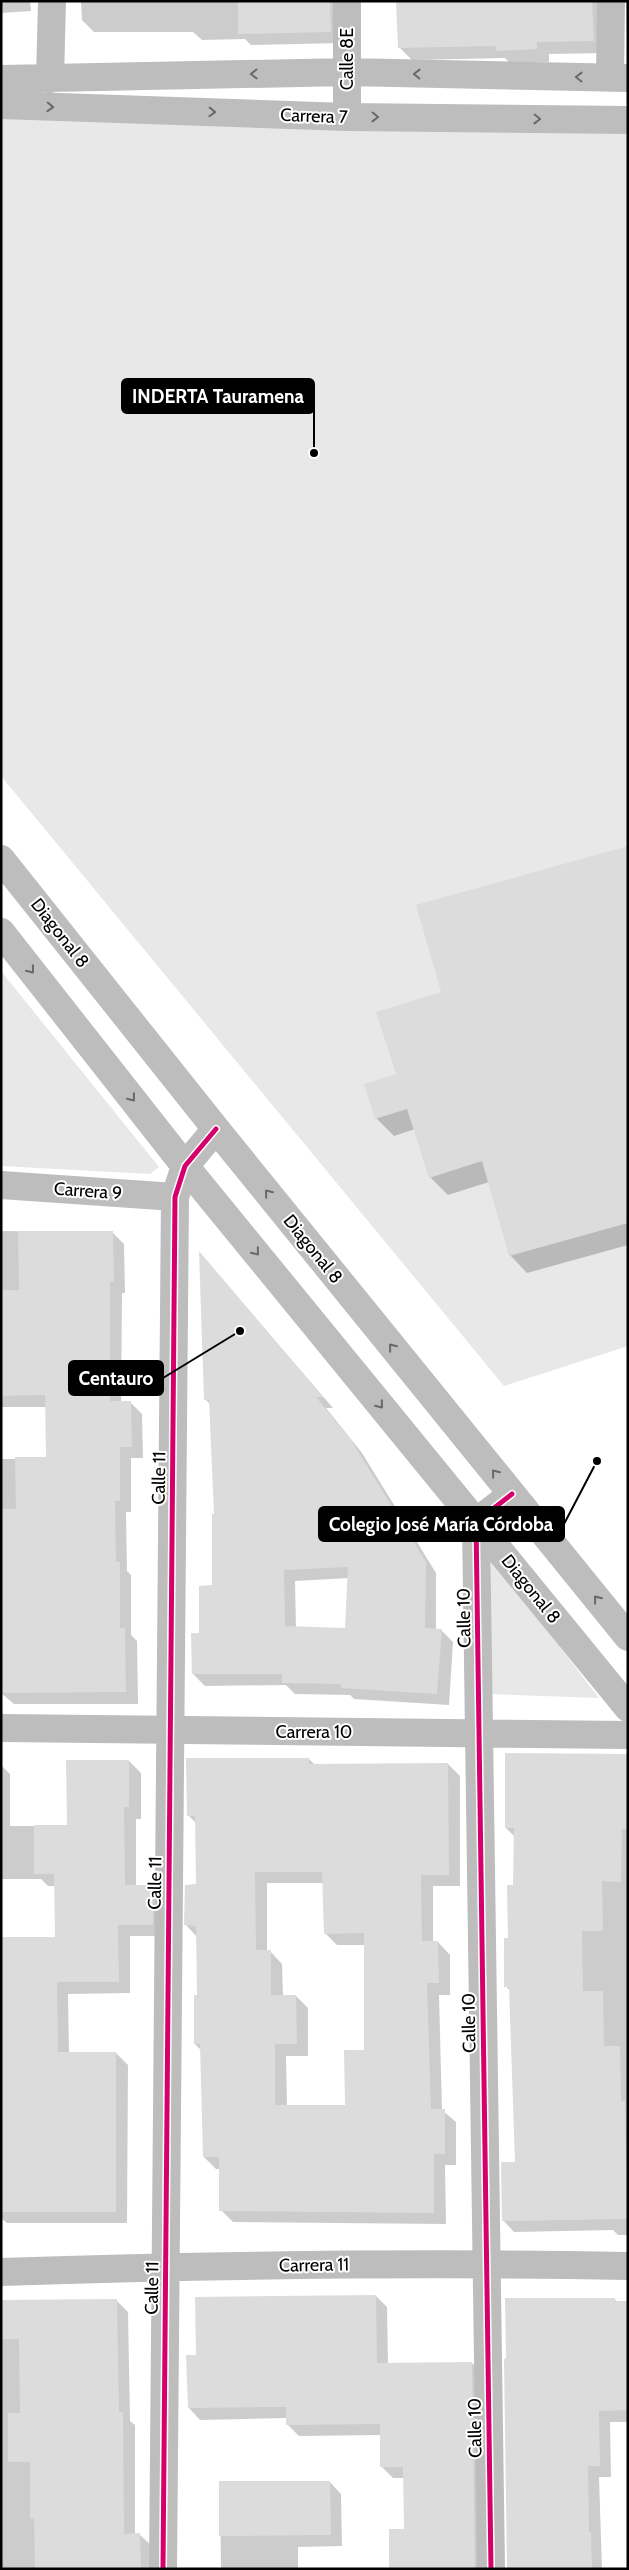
<svg xmlns="http://www.w3.org/2000/svg" width="629" height="2570" font-family="Cabin,sans-serif">
<style>
.green{fill:#e8e8e8}
.shadow{fill:#0003;fill-rule:evenodd}
.building{fill:#dcdcdc;fill-rule:evenodd}
.lines{fill:none;stroke-linecap:round;stroke-linejoin:round}
.minor{stroke:#bdbdbd;stroke-width:28}
.cycleway-casing{stroke:#fff;stroke-width:8}
.cycleway{stroke:#d6006c;stroke-width:5}
.oneway{stroke:#686868}
.labels{text-anchor:middle;stroke-width:4;stroke-linejoin:round;paint-order:stroke}
.street-label{font-size:18px;fill:#000;stroke:#fff}
.leader{fill:none;stroke:#000;stroke-width:2}
.callout-dot{fill:#000;stroke:#fff;stroke-width:2}
.callout{fill:#000;stroke:#000;stroke-width:2}
.callout-label{font-size:19px;text-anchor:middle;font-weight:bold;fill:#fff}
</style>
<rect width="100%" height="100%" fill="#fff"/>
<path class="green" d="M 1,118 L 628,130 L 628,1346 L 504,1386 L 1,776 Z
M 1,971 L 159,1167 L 150,1174 L 1,1166 Z
M 491,1557 L 599,1698 L 491,1694 Z"/>
<path class="shadow" d="M 1,1 L 30,1 L 31,11 L 1,13 Z
M 81,1 L 341,1 L 342,43 L 251,45 L 245,39 L 202,40 L 193,32 L 94,32 L 82,20 Z
M 398,1 L 615,1 L 607,53 L 549,54 L 549,62 L 510,63 L 505,58 L 412,60 L 399,47 Z
M 626,1 L 628,1 L 628,40 L 627,40 Z
M 628,847 L 628,1245 L 527,1273 L 510,1255 L 489,1182 L 448,1195 L 430,1177 L 415,1129 L 394,1136 L 376,1118 L 397,1074 L 443,993 Z
M 1,1231 L 112,1232 L 124,1244 L 125,1293 L 122,1293 L 121,1402 L 130,1402 L 142,1414 L 143,1458 L 131,1458 L 131,1512 L 126,1512 L 127,1571 L 131,1575 L 131,1635 L 137,1641 L 138,1704 L 14,1704 L 1,1693 L 1,1459 L 47,1459 L 46,1407 L 1,1407 Z
M 210,1265 L 333,1408 L 326,1408 L 362,1453 L 436,1573 L 436,1630 L 441,1630 L 453,1642 L 449,1705 L 354,1699 L 350,1695 L 295,1694 L 286,1685 L 205,1686 L 193,1674 L 200,1634 L 213,1587 L 216,1516 L 211,1405 L 205,1399 ZM 349,1578 L 346,1629 L 296,1628 L 295,1581 Z
M 628,1756 L 628,2235 L 618,2235 L 613,2230 L 514,2232 L 503,2220 L 516,2163 L 511,1992 L 506,1986 L 514,1886 L 515,1837 L 506,1828 Z
M 309,1759 L 315,1765 L 448,1764 L 460,1776 L 460,1886 L 433,1886 L 433,1943 L 438,1942 L 450,1955 L 450,1995 L 439,1995 L 442,2110 L 456,2122 L 456,2165 L 445,2165 L 446,2224 L 233,2222 L 221,2210 L 220,2169 L 216,2169 L 204,2157 L 201,2050 L 195,2044 L 198,1997 L 197,1937 L 186,1925 L 197,1885 L 197,1824 L 189,1816 ZM 267,1883 L 324,1883 L 325,1933 L 337,1945 L 365,1945 L 365,2051 L 346,2106 L 287,2106 L 286,2056 L 308,2056 L 308,2008 L 296,1996 L 283,1996 L 282,1964 L 270,1951 L 267,1952 Z
M 129,1761 L 141,1773 L 141,1819 L 136,1819 L 136,1886 L 153,1886 L 165,1898 L 164,1936 L 130,1936 L 130,1993 L 68,1994 L 69,2053 L 116,2053 L 128,2065 L 127,2223 L 7,2223 L 1,2218 L 1,1937 L 56,1938 L 55,1886 L 48,1886 L 41,1879 L 1,1879 L 1,1765 L 10,1774 L 10,1826 L 68,1826 Z
M 376,2296 L 387,2307 L 388,2364 L 472,2363 L 484,2375 L 488,2569 L 390,2569 L 405,2530 L 404,2478 L 393,2478 L 381,2466 L 381,2435 L 299,2436 L 287,2424 L 287,2418 L 200,2420 L 189,2408 L 197,2357 Z
M 614,2299 L 618,2302 L 628,2302 L 628,2422 L 610,2422 L 611,2477 L 599,2477 L 602,2569 L 508,2569 Z
M 1,2300 L 116,2300 L 128,2312 L 130,2421 L 135,2425 L 135,2535 L 140,2535 L 152,2546 L 152,2569 L 1,2569 Z
M 330,2482 L 341,2494 L 342,2546 L 298,2547 L 298,2569 L 221,2569 L 220,2483 Z"/>
<path class="building" d="M 238,1 L 330,1 L 331,32 L 238,34 Z
M 396,1 L 592,1 L 594,41 L 537,42 L 537,49 L 496,51 L 496,46 L 398,48 Z
M 628,846 L 628,1223 L 509,1256 L 482,1161 L 429,1178 L 407,1109 L 375,1119 L 364,1084 L 396,1074 L 376,1012 L 441,992 L 416,905 Z
M 18,1231 L 113,1231 L 114,1282 L 110,1282 L 110,1401 L 131,1401 L 132,1447 L 120,1447 L 120,1501 L 115,1501 L 116,1562 L 120,1562 L 120,1628 L 125,1628 L 126,1692 L 1,1693 L 1,1509 L 16,1509 L 15,1457 L 46,1457 L 45,1395 L 1,1396 L 1,1290 L 19,1290 Z
M 199,1251 L 323,1397 L 316,1397 L 351,1440 L 426,1562 L 425,1628 L 442,1629 L 437,1694 L 341,1688 L 341,1684 L 282,1683 L 282,1674 L 192,1674 L 191,1633 L 199,1633 L 199,1586 L 212,1585 L 212,1514 L 214,1514 L 209,1400 L 204,1400 ZM 348,1567 L 345,1628 L 285,1626 L 284,1570 Z
M 505,1753 L 628,1754 L 628,1829 L 622,1829 L 621,1882 L 602,1881 L 603,1931 L 582,1931 L 583,1991 L 603,1991 L 604,2046 L 620,2046 L 621,2101 L 625,2101 L 626,2163 L 628,2163 L 628,2219 L 502,2221 L 501,2162 L 515,2162 L 509,1987 L 504,1987 L 504,1938 L 508,1938 L 507,1885 L 513,1885 L 514,1828 L 505,1828 Z
M 186,1758 L 309,1758 L 309,1764 L 448,1763 L 449,1875 L 421,1875 L 422,1941 L 438,1941 L 439,1983 L 427,1983 L 431,2109 L 445,2109 L 445,2154 L 434,2154 L 434,2213 L 219,2211 L 219,2157 L 203,2157 L 200,2044 L 194,2044 L 194,1995 L 197,1995 L 196,1926 L 184,1925 L 185,1885 L 196,1884 L 195,1816 L 187,1816 ZM 255,1872 L 322,1872 L 324,1934 L 364,1933 L 364,2050 L 344,2050 L 345,2105 L 275,2105 L 275,2044 L 297,2044 L 296,1995 L 271,1995 L 271,1950 L 256,1950 Z
M 66,1760 L 129,1760 L 129,1807 L 124,1807 L 125,1885 L 153,1885 L 153,1925 L 118,1925 L 119,1982 L 57,1982 L 58,2052 L 116,2052 L 116,2212 L 1,2212 L 1,1937 L 55,1937 L 54,1874 L 34,1874 L 34,1825 L 67,1825 Z
M 376,2295 L 377,2363 L 472,2362 L 475,2569 L 389,2569 L 389,2529 L 404,2529 L 403,2467 L 380,2467 L 380,2424 L 286,2425 L 286,2407 L 188,2408 L 186,2355 L 196,2355 L 195,2297 Z
M 505,2298 L 615,2298 L 615,2301 L 628,2301 L 628,2410 L 599,2411 L 600,2466 L 588,2466 L 589,2532 L 591,2532 L 592,2569 L 507,2569 L 504,2359 L 506,2358 Z
M 117,2299 L 119,2412 L 123,2412 L 124,2534 L 140,2533 L 141,2569 L 35,2569 L 34,2519 L 30,2519 L 30,2462 L 8,2462 L 8,2413 L 20,2413 L 19,2339 L 1,2339 L 1,2300 Z
M 219,2481 L 330,2481 L 331,2535 L 219,2536 Z"/>
<g class="lines">
<path class="minor" d="M 610,78 L 611,1
M 1,79 L 347,72 L 628,78
M 50,79 L 52,1
M 1,105 L 347,117 L 628,120
M 347,117 L 347,1
M 1,859 L 216,1129 L 628,1637
M 1,932 L 185,1166 L 628,1708
M 1,1185 L 175,1197
M 1,1728 L 628,1735
M 1,2272 C 210,2265 419,2262 628,2266
M 163,2569 L 175,1197 L 185,1166 L 216,1129
M 491,2569 L 476,1522 L 512,1494"/>
<defs>
<path id="cycleway" d="M 163,2569 L 175,1197 L 185,1166 L 216,1129
M 491,2569 L 476,1522 L 512,1494"/>
</defs>
<use href="#cycleway" class="cycleway-casing"/>
<use href="#cycleway" class="cycleway"/>
</g>
<defs><path id="oneway-chevron" d="M-2-3.5L2.5 0L-2 3.5" fill="none" stroke-width="1.6" stroke-linecap="round" stroke-linejoin="round" transform="scale(1.25)"/></defs>
<g class="oneway">
<use href="#oneway-chevron" transform="translate(254 74) rotate(179)"/>
<use href="#oneway-chevron" transform="translate(417 74) rotate(-179)"/>
<use href="#oneway-chevron" transform="translate(579 77) rotate(-179)"/>
<use href="#oneway-chevron" transform="translate(50 107) rotate(2)"/>
<use href="#oneway-chevron" transform="translate(212 112) rotate(2)"/>
<use href="#oneway-chevron" transform="translate(375 117) rotate(1)"/>
<use href="#oneway-chevron" transform="translate(537 119) rotate(1)"/>
<use href="#oneway-chevron" transform="translate(31 970) rotate(52)"/>
<use href="#oneway-chevron" transform="translate(132 1098) rotate(52)"/>
<use href="#oneway-chevron" transform="translate(268 1193) rotate(-129)"/>
<use href="#oneway-chevron" transform="translate(256 1252) rotate(51)"/>
<use href="#oneway-chevron" transform="translate(392 1347) rotate(-129)"/>
<use href="#oneway-chevron" transform="translate(380 1405) rotate(51)"/>
<use href="#oneway-chevron" transform="translate(495 1473) rotate(-129)"/>
<use href="#oneway-chevron" transform="translate(597 1599) rotate(-129)"/>
</g>
<g class="labels">
<g class="street-label">
<text transform="translate(347 59) rotate(-90)" y="6">Calle 8E</text>
<text transform="translate(314 116) rotate(2)" y="6">Carrera 7</text>
<text transform="translate(60 933) rotate(52)" y="6">Diagonal 8</text>
<text transform="translate(88 1191) rotate(4)" y="6">Carrera 9</text>
<text transform="translate(313 1249) rotate(51)" y="6">Diagonal 8</text>
<text transform="translate(159 1478) rotate(-89)" y="6">Calle 11</text>
<text transform="translate(531 1589) rotate(51)" y="6">Diagonal 8</text>
<text transform="translate(464 1618) rotate(-91)" y="6">Calle 10</text>
<text x="314" y="1738">Carrera 10</text>
<text transform="translate(155 1883) rotate(-89)" y="6">Calle 11</text>
<text transform="translate(469 2023) rotate(-91)" y="6">Calle 10</text>
<text transform="translate(314 2265) rotate(-1)" y="6">Carrera 11</text>
<text transform="translate(152 2288) rotate(-89)" y="6">Calle 11</text>
<text transform="translate(475 2428) rotate(-91)" y="6">Calle 10</text>
</g>
</g>
<path class="leader" d="M314 453L314 396M240 1331L163 1378M597 1461L564 1524"/>
<g class="callout-dot">
<circle cx="314" cy="453" r="5"/>
<circle cx="240" cy="1331" r="5"/>
<circle cx="597" cy="1461" r="5"/>
</g>
<g class="callout">
<rect x="122" y="379" width="192" height="34" rx="5"/>
<rect x="69" y="1361" width="94" height="34" rx="5"/>
<rect x="319" y="1507" width="245" height="34" rx="5"/>
</g>
<g class="callout-label">
<text x="218" y="403">INDERTA Tauramena</text>
<text x="116" y="1385">Centauro</text>
<text x="441" y="1531">Colegio José María Córdoba</text>
</g>
<rect width="629" height="2570" fill="none" stroke="#000000" stroke-width="5"/>
</svg>
